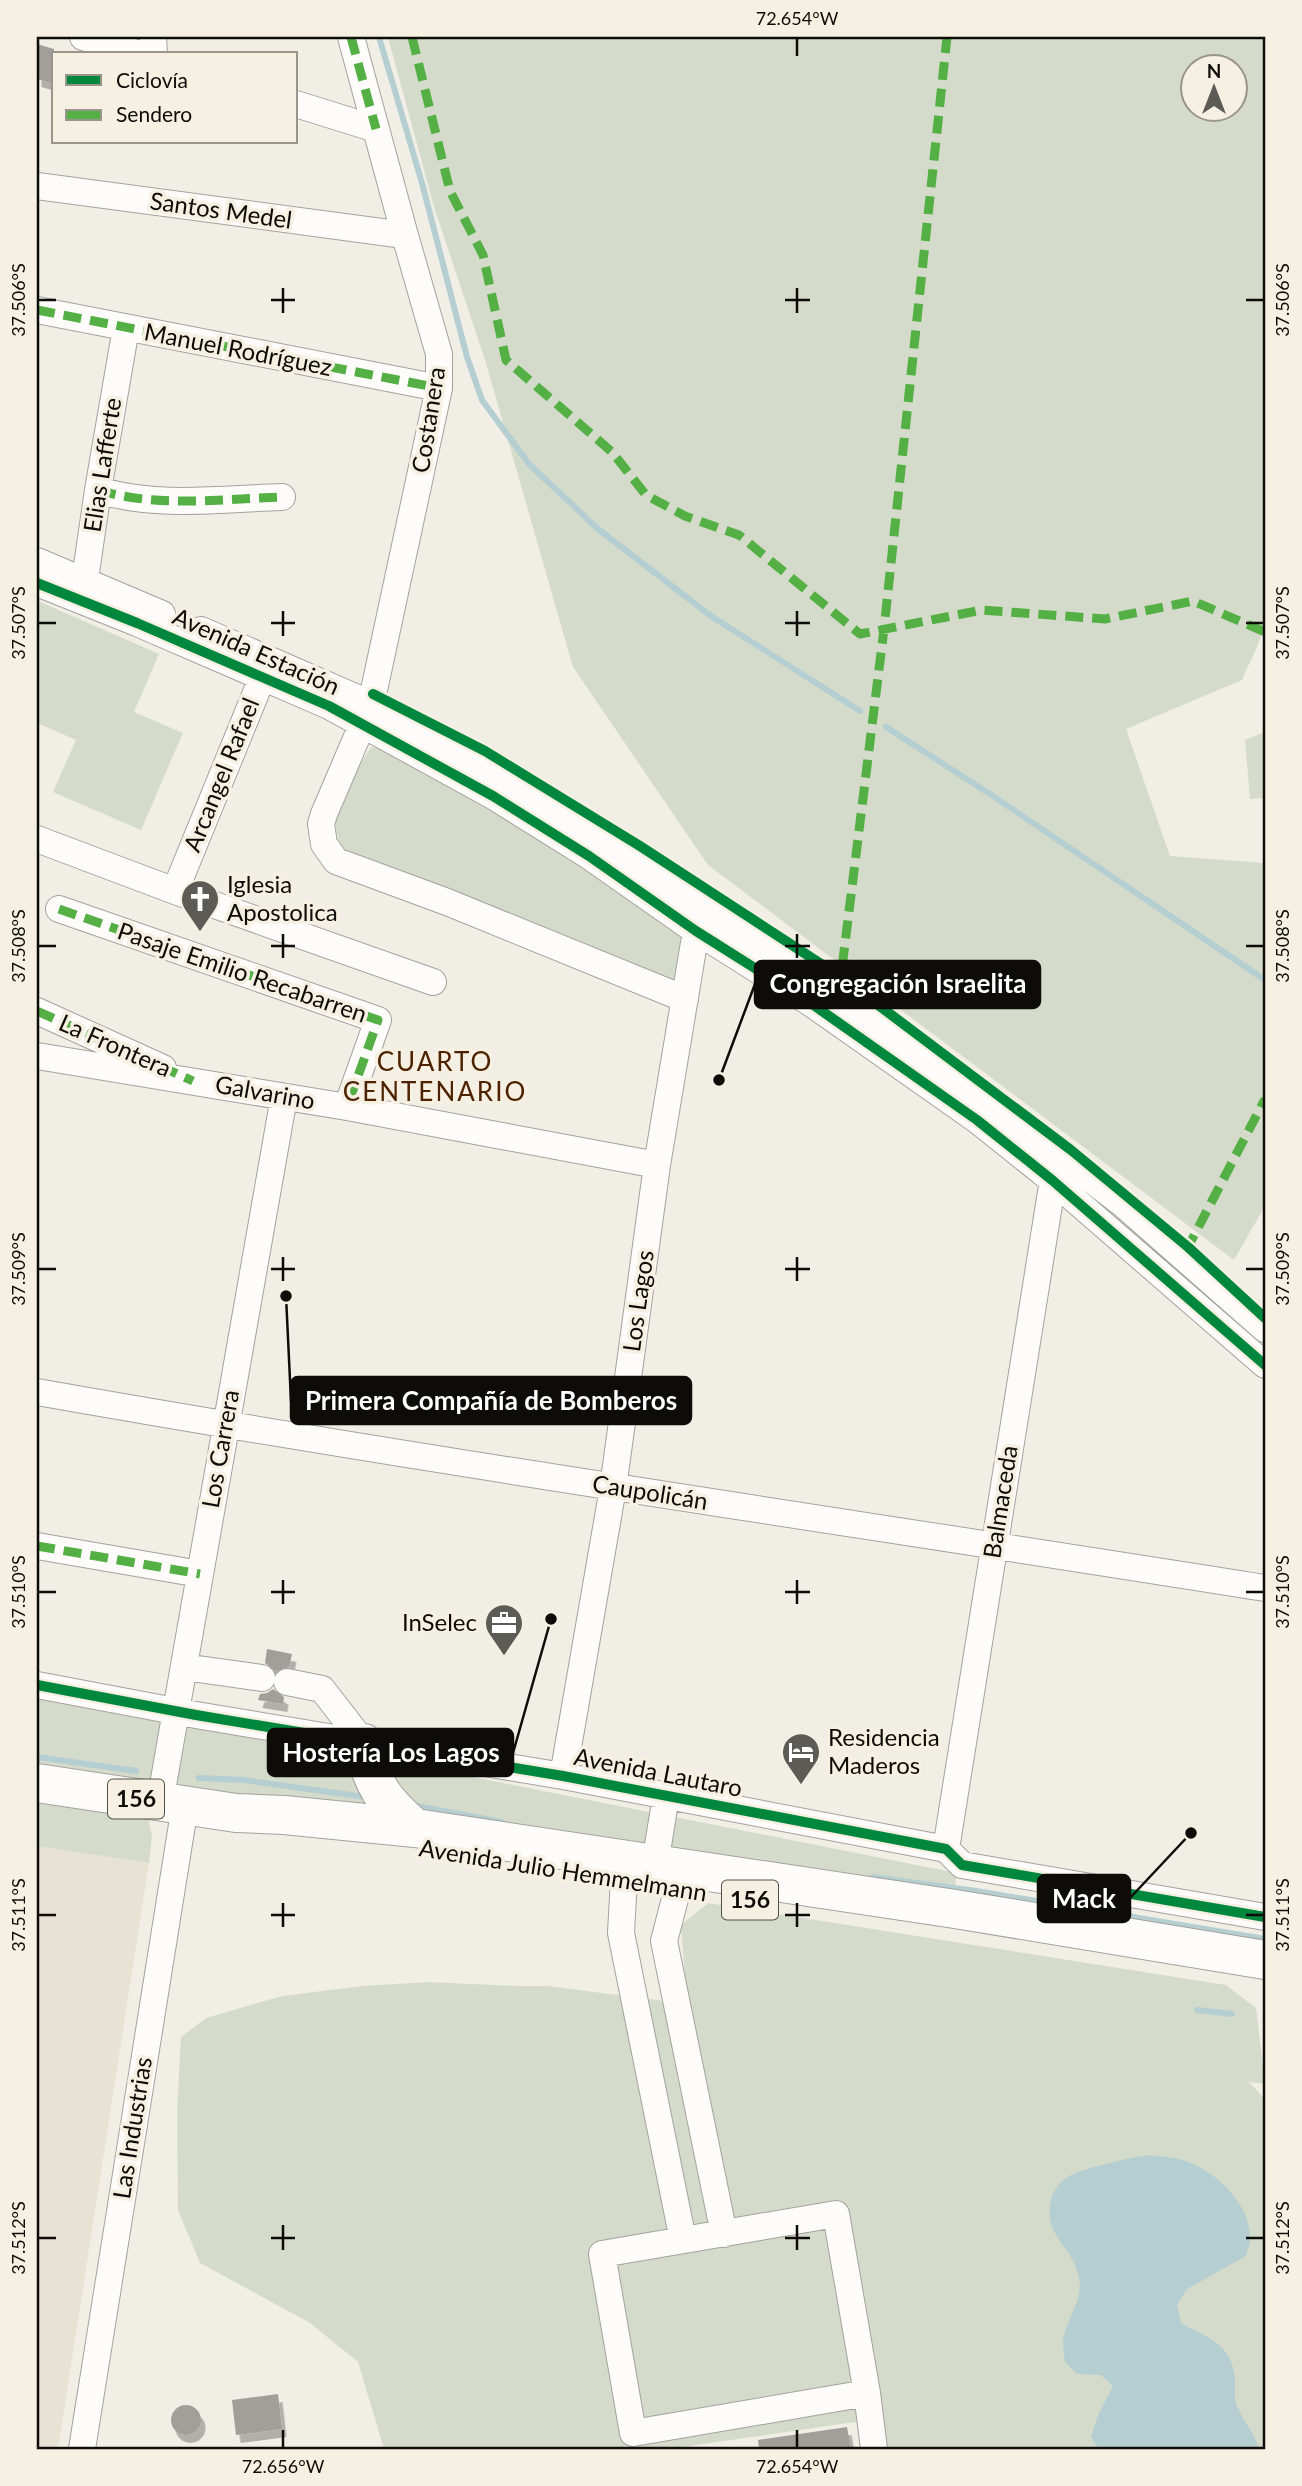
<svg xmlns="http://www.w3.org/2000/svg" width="1302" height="2486" font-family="Lato,sans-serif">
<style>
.built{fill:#e8e2d4}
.green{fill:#d5dbca;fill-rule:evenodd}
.water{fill:#b4ced2}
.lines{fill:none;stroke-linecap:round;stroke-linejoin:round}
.stream{stroke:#b4ced2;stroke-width:6}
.building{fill:#a29e99;filter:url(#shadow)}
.minor-casing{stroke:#a4a29c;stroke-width:28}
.highway-casing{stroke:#a4a29c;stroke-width:40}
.minor{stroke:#fdfcfb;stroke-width:26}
.highway{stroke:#fdfcfb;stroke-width:38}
.quiet{stroke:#54b044;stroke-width:9;stroke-dasharray:18 9;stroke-linecap:butt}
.cycleway-casing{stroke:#f5f0e2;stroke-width:15}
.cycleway{stroke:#00873e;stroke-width:10}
.ticks{fill:none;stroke:#0e0c08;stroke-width:2.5}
.labels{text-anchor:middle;stroke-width:7;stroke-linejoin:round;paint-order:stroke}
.shield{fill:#f5f0e2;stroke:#535049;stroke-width:2}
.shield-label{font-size:23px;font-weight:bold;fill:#0e0c08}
.street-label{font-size:24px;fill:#0e0c08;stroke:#f5f0e2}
.poi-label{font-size:24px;fill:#0e0c08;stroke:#f5f0e2;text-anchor:start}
.neighbourhood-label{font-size:26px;letter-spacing:2px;fill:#4d2200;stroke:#f5f0e2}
.leader{fill:none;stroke:#0e0c08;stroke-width:2.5}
.callout-dot{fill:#0e0c08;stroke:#f5f0e2;stroke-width:2.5}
.callout{fill:#0e0c08;stroke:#0e0c08;stroke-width:2.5}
.callout-label{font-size:26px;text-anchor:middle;font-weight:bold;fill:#fff}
.neatline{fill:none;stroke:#0e0c08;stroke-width:2.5}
.ticks-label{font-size:18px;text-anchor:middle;fill:#0e0c08}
</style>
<defs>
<filter id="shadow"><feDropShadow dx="4.5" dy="8" stdDeviation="0" flood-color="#0004"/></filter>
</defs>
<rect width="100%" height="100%" fill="#f1eee6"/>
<path class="built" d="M 37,1846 L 149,1863 L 58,2449 L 37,2449 Z"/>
<path class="green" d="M 388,37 L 1265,37 L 1265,505 C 1260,542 1268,581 1265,619 C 1264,637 1249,663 1242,680 L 1126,729 L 1170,856 L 1265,863 L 1265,1206 L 1234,1260 L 708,865 L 573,667 L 485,360 L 434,207 ZM 1194,66 L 1236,66 L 1236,108 L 1194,108 Z
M 38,601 L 159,654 L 134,712 L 183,733 L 141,830 L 53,792 L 76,740 L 37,723 Z
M 1265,732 L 1265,798 L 1250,799 L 1245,740 Z
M 371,747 L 393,751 L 463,789 L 676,923 L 682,938 L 677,991 L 344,850 C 321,812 351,780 371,747 Z
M 37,1694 L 206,1724 L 957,1873 L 952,1904 L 37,1763 Z
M 37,1796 L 147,1813 L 152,1836 L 149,1863 L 37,1846 Z
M 708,1903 L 1226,1985 L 1256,2008 L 1265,2084 L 1249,2082 L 1265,2099 L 1265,2449 L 874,2449 L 869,2420 L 669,2449 L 384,2449 L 358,2362 L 310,2323 L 200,2263 L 178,2210 L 177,2110 L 181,2037 L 206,2018 L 282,1996 L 362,1986 L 428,1982 L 518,1986 L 548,1986 L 687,2004 L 681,1925 Z"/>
<path class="water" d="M 1150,2155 C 1162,2157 1177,2157 1188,2162 C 1218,2173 1251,2205 1250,2240 C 1250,2245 1247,2251 1246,2256 L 1187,2289 L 1177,2305 L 1181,2323 C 1208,2338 1231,2343 1235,2378 C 1236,2387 1233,2398 1237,2406 C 1243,2421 1255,2433 1259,2449 L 1098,2449 L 1091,2436 L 1099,2413 L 1113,2386 L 1101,2375 L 1077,2374 L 1065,2362 C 1064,2353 1062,2343 1064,2335 C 1069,2315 1083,2300 1079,2278 C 1075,2256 1063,2249 1054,2231 C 1045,2214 1050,2188 1066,2178 C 1081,2168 1132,2157 1150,2155 Z"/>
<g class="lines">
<path class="stream" d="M 379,37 L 422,183 L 467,357 L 482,400 L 529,464 L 598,529 L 711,616 L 860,711
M 886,727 L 993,796 L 1265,980
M 37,1757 L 136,1771
M 199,1778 L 244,1780 L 365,1797
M 412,1805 L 501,1822
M 873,1877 L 976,1891 L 1265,1939
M 1197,2010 L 1232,2014"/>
</g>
<path class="building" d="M 37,44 L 54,49 L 54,84 L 37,79 Z
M 267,1649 L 292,1654 L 289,1667 L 276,1671 L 265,1663 Z
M 273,1689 L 284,1697 L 283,1704 L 258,1700 L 260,1694 L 267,1693 Z
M 278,2394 L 282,2429 L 236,2435 L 232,2400 Z
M171 2420a15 15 0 1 1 30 0a15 15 0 1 1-30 0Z
M 847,2427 L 851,2449 L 759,2449 L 758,2440 Z"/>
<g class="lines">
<defs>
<path id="minor" d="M 83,37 L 140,54
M 153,37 L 154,54
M 351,37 L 404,232 L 439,354 L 439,388 L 371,704 L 324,814 L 321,824 L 324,844 L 336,861 L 447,902 L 685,999
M 296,104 L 376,129
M 37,186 L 404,235
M 37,310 L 439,388
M 98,490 C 157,508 221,499 282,497
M 37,561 L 162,614
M 37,583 L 137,623 L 329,706 L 493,796 L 589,856 L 696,931 L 812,1004 L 977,1120 L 1052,1180 L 1265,1365
M 82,600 L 98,490 L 126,328
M 201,630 L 371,704 L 507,777 L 603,836 L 705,909 L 839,992 L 940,1063 L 1124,1205 L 1265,1329
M 37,839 L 175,891 L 433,982
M 175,891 L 269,661
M 59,909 L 378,1020 L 347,1107
M 37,1011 L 163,1068
M 37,1056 L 347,1107 L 657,1165
M 37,1392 C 445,1464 856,1523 1265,1588
M 37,1546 L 200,1574
M 184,1667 L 262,1678
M 287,1682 L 322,1689 L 364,1743
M 37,1685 L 196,1715 L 563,1776 L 946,1849 L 962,1865 L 1265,1917
M 563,1776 L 613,1488 L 657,1165 L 696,931 L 702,918
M 160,1802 L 284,1097
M 946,1849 L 1055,1167
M 625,1859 L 621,1933 L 683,2240
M 655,1864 L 666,1796
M 683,1868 L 664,1941 L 724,2234
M 836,2214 L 867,2393 L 633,2433 L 602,2254 Z
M 867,2393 L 874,2449
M 82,2449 L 185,1806"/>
<path id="highway" d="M 364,1743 C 371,1785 384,1801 415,1828
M 37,1783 L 236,1813 L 284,1815 L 415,1828 L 955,1909 L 1265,1960"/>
</defs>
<use href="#minor" class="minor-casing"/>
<use href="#highway" class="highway-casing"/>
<use href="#minor" class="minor"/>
<use href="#highway" class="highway"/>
<path class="quiet" d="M 351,37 L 376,129
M 412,37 L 450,191 L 483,255 L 506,360 L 612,452 L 646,495 L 685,516 L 739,535 L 860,634 L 982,610 L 1105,619 L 1193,601 L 1265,632
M 37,310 L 439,388
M 98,490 C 157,508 221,499 282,497
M 59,909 L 378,1020 L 347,1107
M 839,992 L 884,629 L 947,37
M 37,1011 L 193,1081
M 1186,1251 L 1265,1099
M 37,1546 L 200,1574"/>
<defs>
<path id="cycleway" d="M 37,583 L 137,623 L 329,706 L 493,796 L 589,856 L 696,931 L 812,1004 L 977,1120 L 1052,1180 L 1265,1365
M 373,694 L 485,751 L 640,846 L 841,977 L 1071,1150 L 1188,1247 L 1265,1318
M 37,1685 L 196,1715 L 563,1776 L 946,1849 L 962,1865 L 1265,1917"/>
</defs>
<use href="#cycleway" class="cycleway-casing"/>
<use href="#cycleway" class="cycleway"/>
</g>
<path class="ticks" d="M 797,38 L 797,56M 283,288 L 283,313M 797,288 L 797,313M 38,300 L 56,300M 271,300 L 295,300M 785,300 L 810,300M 1246,300 L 1264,300M 283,611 L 283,636M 797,611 L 797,636M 38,623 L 56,623M 271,623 L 295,623M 785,623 L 810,623M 1246,623 L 1264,623M 283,934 L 283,958M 797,934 L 797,958M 38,946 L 56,946M 271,946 L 295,946M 785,946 L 810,946M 1246,946 L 1264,946M 283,1257 L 283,1281M 797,1257 L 797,1281M 38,1269 L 56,1269M 271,1269 L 295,1269M 785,1269 L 810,1269M 1246,1269 L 1264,1269M 283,1580 L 283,1604M 797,1580 L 797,1604M 38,1592 L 56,1592M 271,1592 L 295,1592M 785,1592 L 810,1592M 1246,1592 L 1264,1592M 283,1903 L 283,1927M 797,1903 L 797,1927M 38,1915 L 56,1915M 271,1915 L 295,1915M 785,1915 L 810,1915M 1246,1915 L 1264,1915M 283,2225 L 283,2250M 797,2225 L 797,2250M 38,2238 L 56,2238M 271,2238 L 295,2238M 785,2238 L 810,2238M 1246,2238 L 1264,2238M 283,2430 L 283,2448M 797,2430 L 797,2448"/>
<defs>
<symbol id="church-pin" viewBox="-11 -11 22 30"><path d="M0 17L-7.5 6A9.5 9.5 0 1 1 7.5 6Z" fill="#5d5b56" stroke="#f5f0e2"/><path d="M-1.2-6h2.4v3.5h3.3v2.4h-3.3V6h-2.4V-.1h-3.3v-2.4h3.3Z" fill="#fff"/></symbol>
<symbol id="office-pin" viewBox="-11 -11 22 30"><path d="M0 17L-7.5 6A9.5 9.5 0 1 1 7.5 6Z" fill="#5d5b56" stroke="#f5f0e2"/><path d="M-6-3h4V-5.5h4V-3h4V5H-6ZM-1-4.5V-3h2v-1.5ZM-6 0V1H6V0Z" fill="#fff"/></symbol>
<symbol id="hotel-pin" viewBox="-11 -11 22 30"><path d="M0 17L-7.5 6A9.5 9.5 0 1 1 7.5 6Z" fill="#5d5b56" stroke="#f5f0e2"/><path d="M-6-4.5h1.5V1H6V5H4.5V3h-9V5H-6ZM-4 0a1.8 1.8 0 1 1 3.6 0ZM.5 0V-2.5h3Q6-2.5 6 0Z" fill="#fff"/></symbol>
</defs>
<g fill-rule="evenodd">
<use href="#church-pin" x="178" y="877" width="44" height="60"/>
<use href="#office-pin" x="482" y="1601" width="44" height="60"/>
<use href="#hotel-pin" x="779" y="1730" width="44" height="60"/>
</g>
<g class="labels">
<g class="shield">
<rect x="108" y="1779.5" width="56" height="39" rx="5"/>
<rect x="722" y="1880.5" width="56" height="39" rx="5"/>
</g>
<g class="shield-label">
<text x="136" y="1807">156</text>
<text x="750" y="1908">156</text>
</g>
<g class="street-label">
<text transform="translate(221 211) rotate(8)" y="8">Santos Medel</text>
<text transform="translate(238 350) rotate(11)" y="8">Manuel Rodríguez</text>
<text transform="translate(429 420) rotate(-81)" y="8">Costanera</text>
<text transform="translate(103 465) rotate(-81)" y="8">Elias Lafferte</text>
<text transform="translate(256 652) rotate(24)" y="8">Avenida Estación</text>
<text transform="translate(222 775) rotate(-68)" y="8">Arcangel Rafael</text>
<text transform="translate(242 973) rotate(19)" y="8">Pasaje Emilio Recabarren</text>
<text transform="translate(115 1046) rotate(24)" y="8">La Frontera</text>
<text transform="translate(265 1093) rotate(10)" y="8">Galvarino</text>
<text transform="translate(639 1301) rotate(-82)" y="8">Los Lagos</text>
<text transform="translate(221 1449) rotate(-80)" y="8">Los Carrera</text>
<text transform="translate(650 1493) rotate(9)" y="8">Caupolicán</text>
<text transform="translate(1001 1502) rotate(-81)" y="8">Balmaceda</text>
<text transform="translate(658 1773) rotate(11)" y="8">Avenida Lautaro</text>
<text transform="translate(563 1871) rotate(9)" y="8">Avenida Julio Hemmelmann</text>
<text transform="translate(133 2128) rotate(-81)" y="8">Las Industrias</text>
</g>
<g class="poi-label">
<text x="227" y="893">Iglesia<tspan x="227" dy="28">Apostolica</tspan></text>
<text x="477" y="1631" text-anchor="end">InSelec</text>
<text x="828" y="1746">Residencia<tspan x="828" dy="28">Maderos</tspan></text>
</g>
<g class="neighbourhood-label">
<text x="435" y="1071">CUARTO<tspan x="435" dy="30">CENTENARIO</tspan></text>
</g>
</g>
<path class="leader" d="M719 1080L755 984M286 1296L291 1401M551 1619L513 1753M1191 1833L1130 1898"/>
<g class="callout-dot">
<circle cx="719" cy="1080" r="7"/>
<circle cx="286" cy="1296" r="7"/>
<circle cx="551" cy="1619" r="7"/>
<circle cx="1191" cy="1833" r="7"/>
</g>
<g class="callout">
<rect x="755" y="961" width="285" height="47" rx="7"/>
<rect x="291" y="1377" width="400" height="47" rx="7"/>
<rect x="268" y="1729" width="245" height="47" rx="7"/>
<rect x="1038" y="1875" width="92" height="47" rx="7"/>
</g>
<g class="callout-label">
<text x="898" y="993">Congregación Israelita</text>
<text x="491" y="1410">Primera Compañía de Bomberos</text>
<text x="391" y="1762">Hostería Los Lagos</text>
<text x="1084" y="1908">Mack</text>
</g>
<rect width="1302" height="2486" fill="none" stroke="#f5f0e2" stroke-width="77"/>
<rect x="52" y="52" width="245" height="91" fill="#f5f0e2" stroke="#99958b" stroke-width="2"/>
<rect x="66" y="75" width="35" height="10" fill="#00873e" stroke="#99958b" stroke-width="2"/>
<text x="116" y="88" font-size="21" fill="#0e0c08">Ciclovía</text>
<rect x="66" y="110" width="35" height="10" fill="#54b044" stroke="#99958b" stroke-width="2"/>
<text x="116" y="122" font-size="21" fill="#0e0c08">Sendero</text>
<g transform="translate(1214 88)"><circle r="33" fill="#f5f0e2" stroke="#99958b" stroke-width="2"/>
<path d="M0-5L12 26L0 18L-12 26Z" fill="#5d5b56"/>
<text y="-10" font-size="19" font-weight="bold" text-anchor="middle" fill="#0e0c08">N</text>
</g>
<rect x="38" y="38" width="1226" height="2410" class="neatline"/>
<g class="ticks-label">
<text x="797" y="25">72.654°W</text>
<text transform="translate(19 300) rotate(-90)" y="6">37.506°S</text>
<text transform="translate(1283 300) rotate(-90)" y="6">37.506°S</text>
<text transform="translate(19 623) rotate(-90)" y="6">37.507°S</text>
<text transform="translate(1283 623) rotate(-90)" y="6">37.507°S</text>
<text transform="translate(19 946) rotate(-90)" y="6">37.508°S</text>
<text transform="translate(1283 946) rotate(-90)" y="6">37.508°S</text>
<text transform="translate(19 1269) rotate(-90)" y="6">37.509°S</text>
<text transform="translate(1283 1269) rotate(-90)" y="6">37.509°S</text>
<text transform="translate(19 1592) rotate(-90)" y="6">37.510°S</text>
<text transform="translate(1283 1592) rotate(-90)" y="6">37.510°S</text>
<text transform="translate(19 1915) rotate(-90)" y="6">37.511°S</text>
<text transform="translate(1283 1915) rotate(-90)" y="6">37.511°S</text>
<text transform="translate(19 2238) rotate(-90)" y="6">37.512°S</text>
<text transform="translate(1283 2238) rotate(-90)" y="6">37.512°S</text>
<text x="283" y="2473">72.656°W</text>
<text x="797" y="2473">72.654°W</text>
</g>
</svg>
